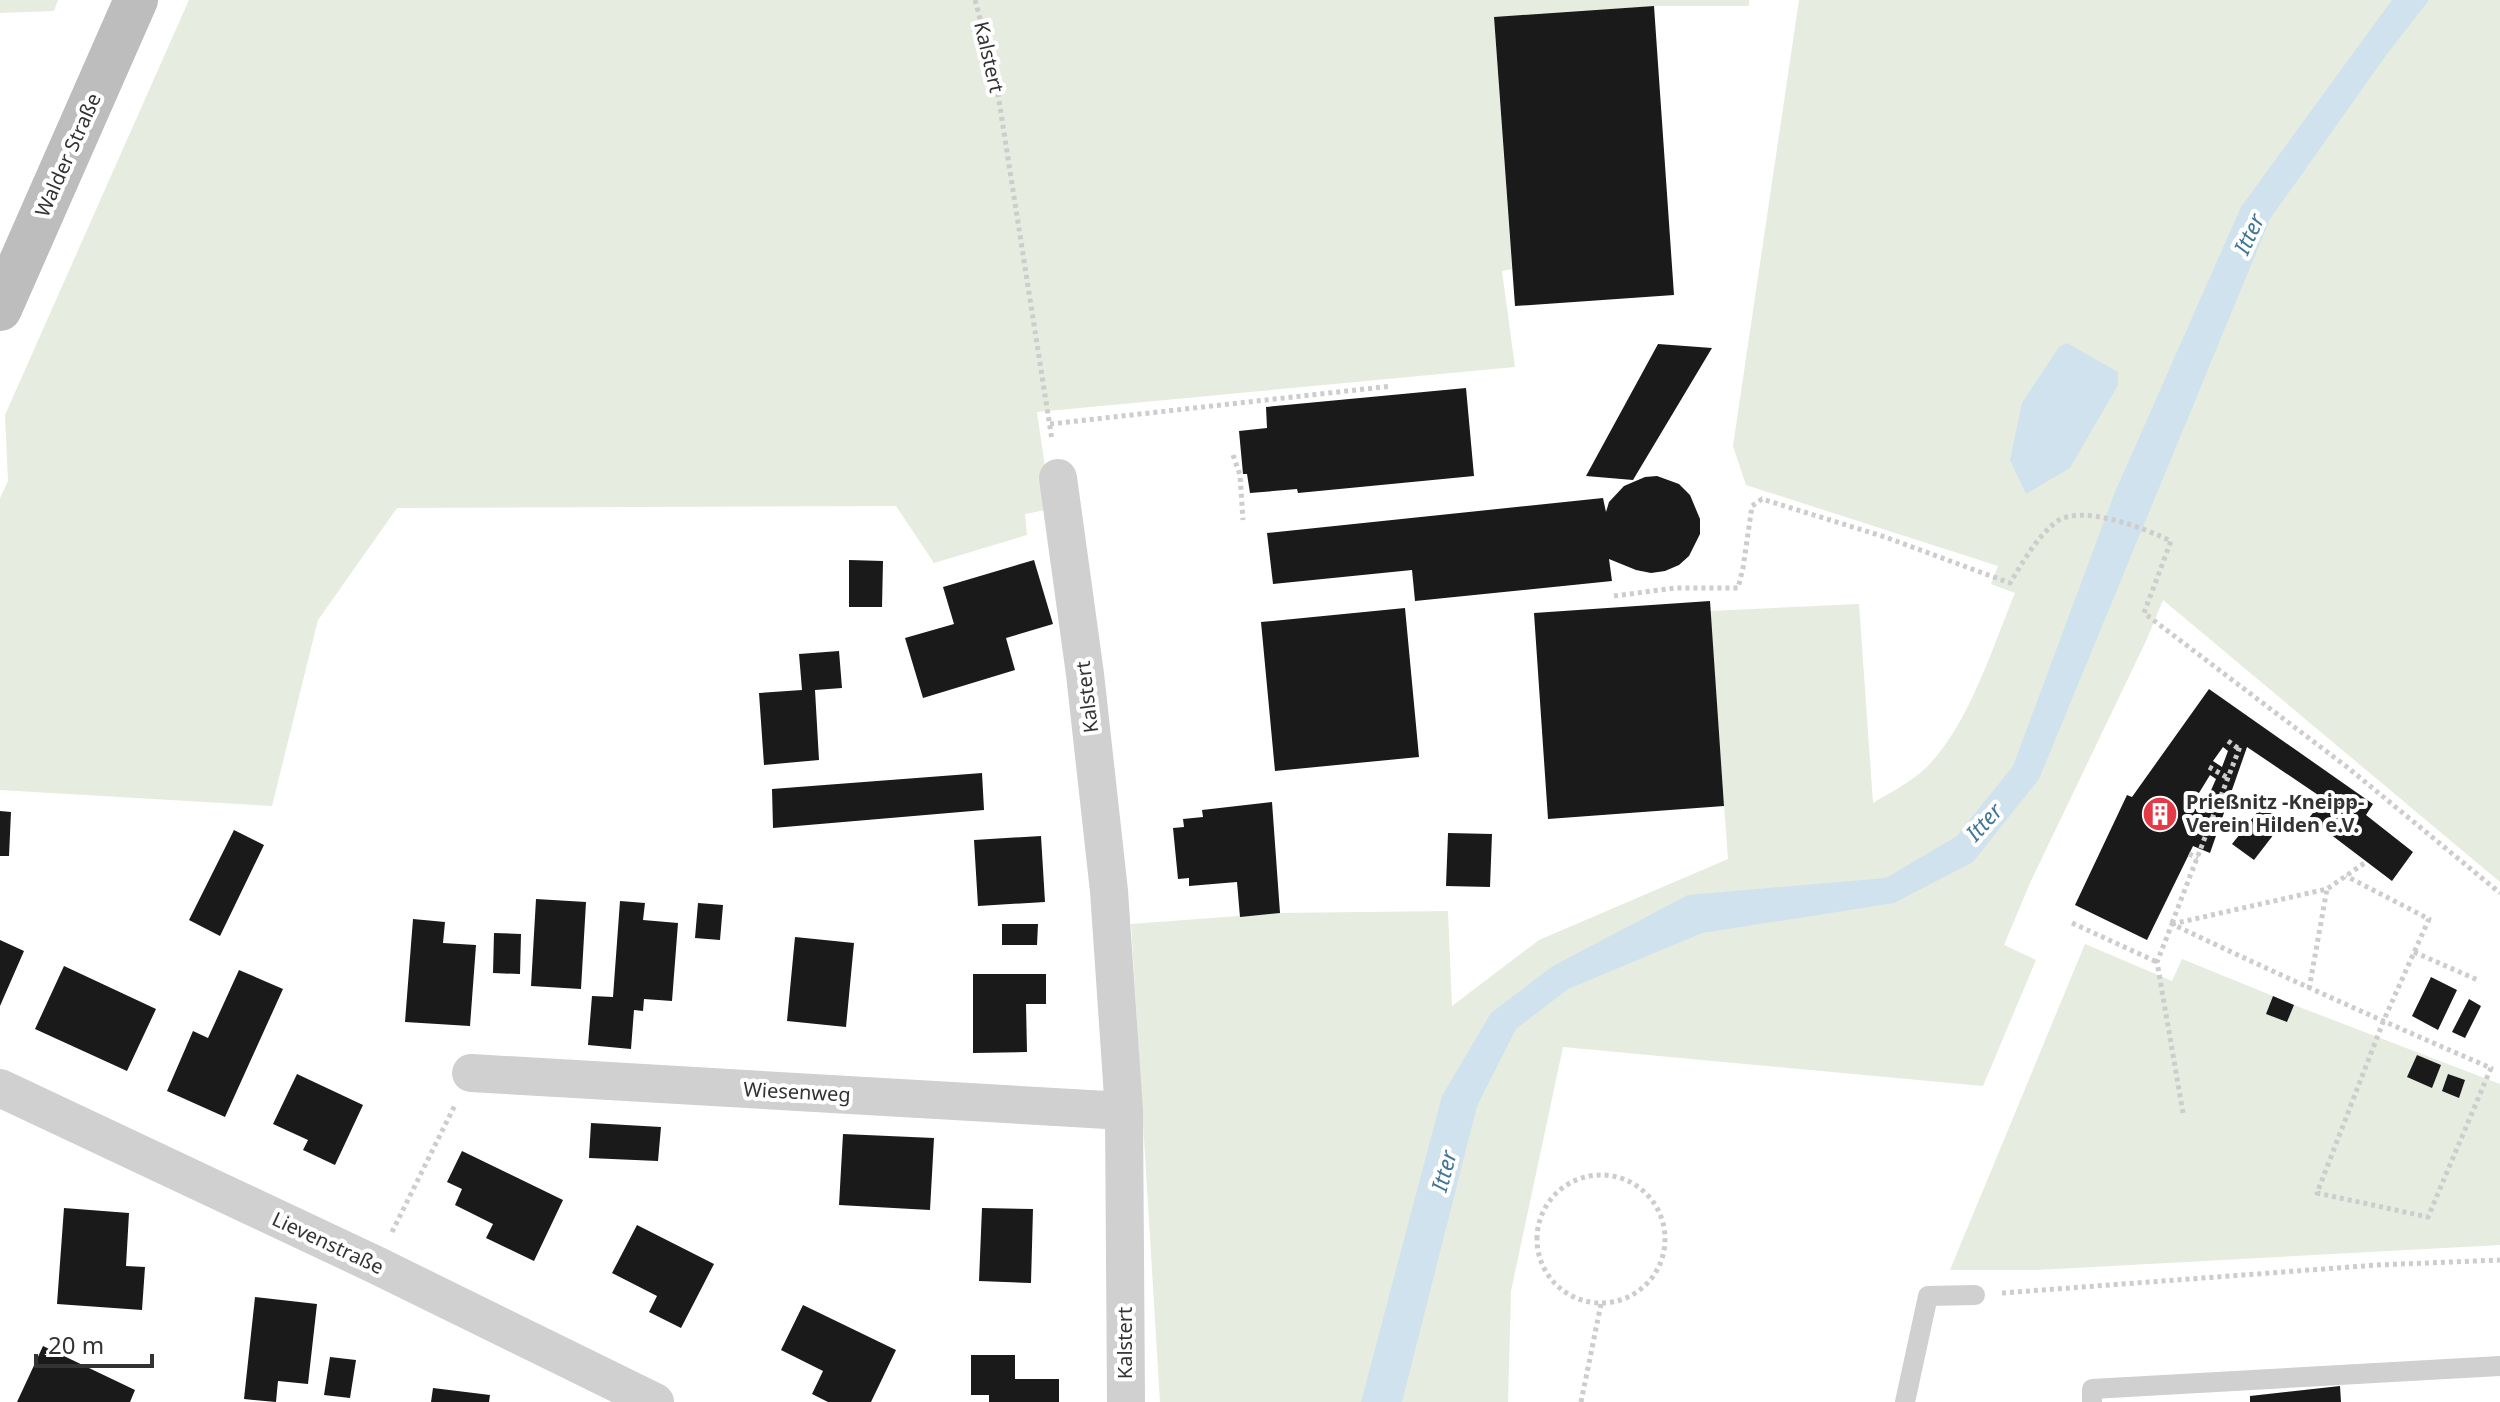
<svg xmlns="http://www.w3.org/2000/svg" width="2500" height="1402" font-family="'Noto Sans',sans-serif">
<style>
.green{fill:#e6ecdf}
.water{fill:#cfe2ee}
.building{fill:#1a1a1a;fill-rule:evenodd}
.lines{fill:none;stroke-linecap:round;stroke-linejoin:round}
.path{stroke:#cdcdcd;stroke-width:5;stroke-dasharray:4 4;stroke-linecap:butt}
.service{stroke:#d0d0d0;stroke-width:20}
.minor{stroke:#d0d0d0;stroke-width:38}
.secondary{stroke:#bdbdbd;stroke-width:44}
.labels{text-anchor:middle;stroke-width:8;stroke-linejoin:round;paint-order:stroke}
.street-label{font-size:20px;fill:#333;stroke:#fff}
.poi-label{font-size:20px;font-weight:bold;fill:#333;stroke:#fff;text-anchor:start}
.water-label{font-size:22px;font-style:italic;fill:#3f7597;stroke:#fff}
</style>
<rect width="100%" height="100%" fill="#fff"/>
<path class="green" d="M 0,0 L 58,0 L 54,11 L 0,13 Z
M 189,0 L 1749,0 L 1749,6 L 1654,6 L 1494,18 L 1512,269 L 1502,271 L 1515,367 L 1037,412 L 1051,509 L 1025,514 L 1027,535 L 934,563 L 896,506 L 397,508 L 318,620 L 272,806 L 0,790 L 0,498 L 8,481 L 5,415 Z
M 1799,0 L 2500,0 L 2500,882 L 2163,600 L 2146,641 L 2030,883 L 2004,945 L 2036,960 L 1983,1086 L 1563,1047 L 1511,1291 L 1508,1402 L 1160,1402 L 1131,924 L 1280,913 L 1448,911 L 1452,1006 L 1539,940 L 1728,859 L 1710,611 L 1859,604 L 1873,803 C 1887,794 1902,787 1915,777 C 1964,741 1992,648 2015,593 L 1991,584 L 1998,566 L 1746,485 L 1733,446 Z
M 2085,944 L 2172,981 L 2182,959 L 2273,996 L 2266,1014 L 2287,1022 L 2294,1005 L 2500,1084 L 2500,1245 L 2037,1270 L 1950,1270 Z"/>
<path class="water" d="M 2392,0 L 2429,0 L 2387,54 L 2270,219 L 2039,779 L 1973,862 L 1894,903 L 1702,933 L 1568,989 L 1516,1029 L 1477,1106 L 1402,1402 L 1361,1402 L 1442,1096 L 1491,1013 L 1553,966 L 1688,895 L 1886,878 L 1957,836 L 2013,766 L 2115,492 L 2241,207 Z
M 2067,343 L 2118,372 L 2118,385 L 2070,468 L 2026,494 L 2010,460 L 2022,403 L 2059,347 Z"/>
<path class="building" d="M 1654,6 L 1674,295 L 1515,306 L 1494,17 Z
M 1658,344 L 1712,348 L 1633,480 L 1586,476 Z
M 1466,388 L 1474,476 L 1298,493 L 1297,489 L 1250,493 L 1247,474 L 1243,474 L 1239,431 L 1267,428 L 1266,407 Z
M 1657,476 L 1679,484 L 1690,495 L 1700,519 L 1700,534 L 1689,556 L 1679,565 L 1665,571 L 1651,573 L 1636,570 L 1609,559 L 1612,581 L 1415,601 L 1412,570 L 1273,584 L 1267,533 L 1603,498 L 1606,512 L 1609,502 L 1624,486 L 1645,477 Z
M 849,560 L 883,561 L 882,607 L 849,607 Z
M 1034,560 L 1053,624 L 1006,638 L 1015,670 L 923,698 L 905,638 L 954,624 L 943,587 Z
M 1710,601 L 1724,806 L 1548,819 L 1534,613 Z
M 1405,608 L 1419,757 L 1275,771 L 1261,622 Z
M 839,651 L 842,688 L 815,690 L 819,760 L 764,765 L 759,693 L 802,690 L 799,654 Z
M 2209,689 L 2373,804 L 2366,815 L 2413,852 L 2392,881 L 2309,818 L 2324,799 L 2247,747 L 2210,853 L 2193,846 L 2147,940 L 2075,905 L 2127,795 L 2132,797 ZM 2223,747 L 2228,751 L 2222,767 L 2213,761 ZM 2210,775 L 2216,779 L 2201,813 L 2191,806 Z
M 982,773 L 984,810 L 773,828 L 772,789 Z
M 1272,802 L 1280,913 L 1240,917 L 1237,882 L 1189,886 L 1189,878 L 1178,879 L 1173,828 L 1184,827 L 1183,819 L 1203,817 L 1202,810 Z
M 2263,805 L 2284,821 L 2254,860 L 2232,844 Z
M 0,811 L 11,812 L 9,856 L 0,856 Z
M 234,830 L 264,845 L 220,936 L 189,920 Z
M 1448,833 L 1492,834 L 1490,887 L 1446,886 Z
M 1041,836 L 1045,902 L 978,906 L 974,840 Z
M 536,899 L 586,902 L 581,989 L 531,986 Z
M 620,901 L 645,903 L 643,920 L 678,923 L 672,1001 L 644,999 L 643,1011 L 634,1010 L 631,1049 L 588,1045 L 592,996 L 613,997 Z
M 698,903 L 723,905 L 720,940 L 695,938 Z
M 413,919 L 445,922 L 443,943 L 476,945 L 470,1026 L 405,1022 Z
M 1002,924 L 1038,924 L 1037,945 L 1002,945 Z
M 494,933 L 521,934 L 520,974 L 493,973 Z
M 795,937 L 854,943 L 846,1027 L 787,1021 Z
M 0,940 L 24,951 L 0,1006 Z
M 64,966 L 156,1009 L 127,1071 L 35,1029 Z
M 239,970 L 283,989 L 225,1117 L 167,1091 L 193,1031 L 208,1038 Z
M 973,974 L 1046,974 L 1046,1004 L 1026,1004 L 1027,1052 L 973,1053 Z
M 2431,977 L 2457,990 L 2438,1030 L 2412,1016 Z
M 2273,996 L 2294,1005 L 2287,1022 L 2266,1014 Z
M 2469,999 L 2481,1006 L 2465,1038 L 2452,1032 Z
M 2417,1055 L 2441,1065 L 2432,1088 L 2407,1077 Z
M 297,1074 L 363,1105 L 335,1165 L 303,1150 L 308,1140 L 273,1124 Z
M 2448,1074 L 2465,1080 L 2459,1098 L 2442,1091 Z
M 591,1123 L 661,1127 L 658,1161 L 589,1158 Z
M 843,1134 L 934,1138 L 930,1210 L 839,1205 Z
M 462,1151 L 563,1200 L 534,1261 L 486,1238 L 493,1224 L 455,1205 L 462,1189 L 447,1182 Z
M 64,1208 L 129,1213 L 126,1266 L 145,1267 L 142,1310 L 57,1304 Z
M 982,1208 L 1033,1209 L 1031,1283 L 979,1281 Z
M 637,1225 L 714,1264 L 681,1328 L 649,1312 L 657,1296 L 612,1273 Z
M 255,1297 L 317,1304 L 308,1384 L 278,1381 L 276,1402 L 244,1399 Z
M 803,1305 L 896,1350 L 871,1402 L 828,1402 L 812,1394 L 823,1371 L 781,1350 Z
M 43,1346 L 135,1390 L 130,1402 L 17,1402 Z
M 971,1355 L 1015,1355 L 1015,1379 L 1059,1379 L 1059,1402 L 989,1402 L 989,1395 L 971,1395 Z
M 330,1357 L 356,1360 L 350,1398 L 324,1395 Z
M 2340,1386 L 2341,1402 L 2250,1402 L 2250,1396 Z
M 433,1388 L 490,1395 L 489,1402 L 431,1402 Z"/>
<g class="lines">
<path class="path" d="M 975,0 L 995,75 L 1052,440
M 1050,424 L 1392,386
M 1233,455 L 1240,475 L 1243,520
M 1614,596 L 1675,588 L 1738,588 L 1743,568 L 1752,506 L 1762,499 L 1885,537 L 2010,583 C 2023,562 2036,538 2056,522 C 2081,503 2146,529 2171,541 L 2144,613 L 2347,767 L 2500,893
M 2228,741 L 2239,749
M 2209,767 L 2228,778
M 2189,854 L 2198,858
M 2072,923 L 2157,962
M 2172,923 L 2241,744
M 2172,924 L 2327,889 L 2366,862
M 2414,952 L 2480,981
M 2309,989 L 2327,889
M 2183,1113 L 2157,962 L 2172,924 C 2277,974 2384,1022 2491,1068 L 2428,1217 L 2317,1193 L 2383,1022 L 2429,919 L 2346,876
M1537 1239a64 64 0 1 1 128 0a64 64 0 1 1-128 0Z
M 392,1232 L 455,1105
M 2002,1293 L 2377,1265 L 2500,1260
M 1581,1402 L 1601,1304"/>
<path class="service" d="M 1905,1402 L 1928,1296 L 1975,1295
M 2092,1402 L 2092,1389 L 2500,1366"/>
<path class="minor" d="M 1058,478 L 1085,674 L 1109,891 L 1124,1111 L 1126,1402
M 471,1073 L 1124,1111
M 0,1088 L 376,1265 L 655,1402"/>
<path class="secondary" d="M 0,309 L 136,0"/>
</g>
<defs>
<symbol id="building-disc" viewBox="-11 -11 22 22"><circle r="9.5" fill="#e63946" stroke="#fff"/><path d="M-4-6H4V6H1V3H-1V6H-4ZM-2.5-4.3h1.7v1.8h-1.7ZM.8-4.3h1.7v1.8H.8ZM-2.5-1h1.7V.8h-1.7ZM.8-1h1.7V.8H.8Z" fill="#fff"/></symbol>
</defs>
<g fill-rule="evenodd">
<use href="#building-disc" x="2140" y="794" width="40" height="40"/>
</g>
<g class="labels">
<g class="street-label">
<text transform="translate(989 57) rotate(77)" y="7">Kalstert</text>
<text transform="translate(68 155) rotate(-66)" y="7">Walder Straße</text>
<text transform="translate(1087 697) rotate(-97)" y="7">Kalstert</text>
<text transform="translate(797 1092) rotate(3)" y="7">Wiesenweg</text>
<text transform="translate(328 1243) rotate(25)" y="7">Lievenstraße</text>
<text transform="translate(1125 1343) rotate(-90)" y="7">Kalstert</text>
</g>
<g class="poi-label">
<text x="2186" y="809">Prießnitz -Kneipp-<tspan x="2186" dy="23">Verein Hilden e.V.</tspan></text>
</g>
<g class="water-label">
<text transform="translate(2249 234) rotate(-65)" y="8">Itter</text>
<text transform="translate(1984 822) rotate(-48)" y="8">Itter</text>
<text transform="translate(1444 1171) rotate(-75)" y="8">Itter</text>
</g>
</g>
<path d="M36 1354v12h116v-12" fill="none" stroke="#333333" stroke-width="4"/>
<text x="48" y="1354" font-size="24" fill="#333333" stroke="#ffffff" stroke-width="6" paint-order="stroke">20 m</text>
</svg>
